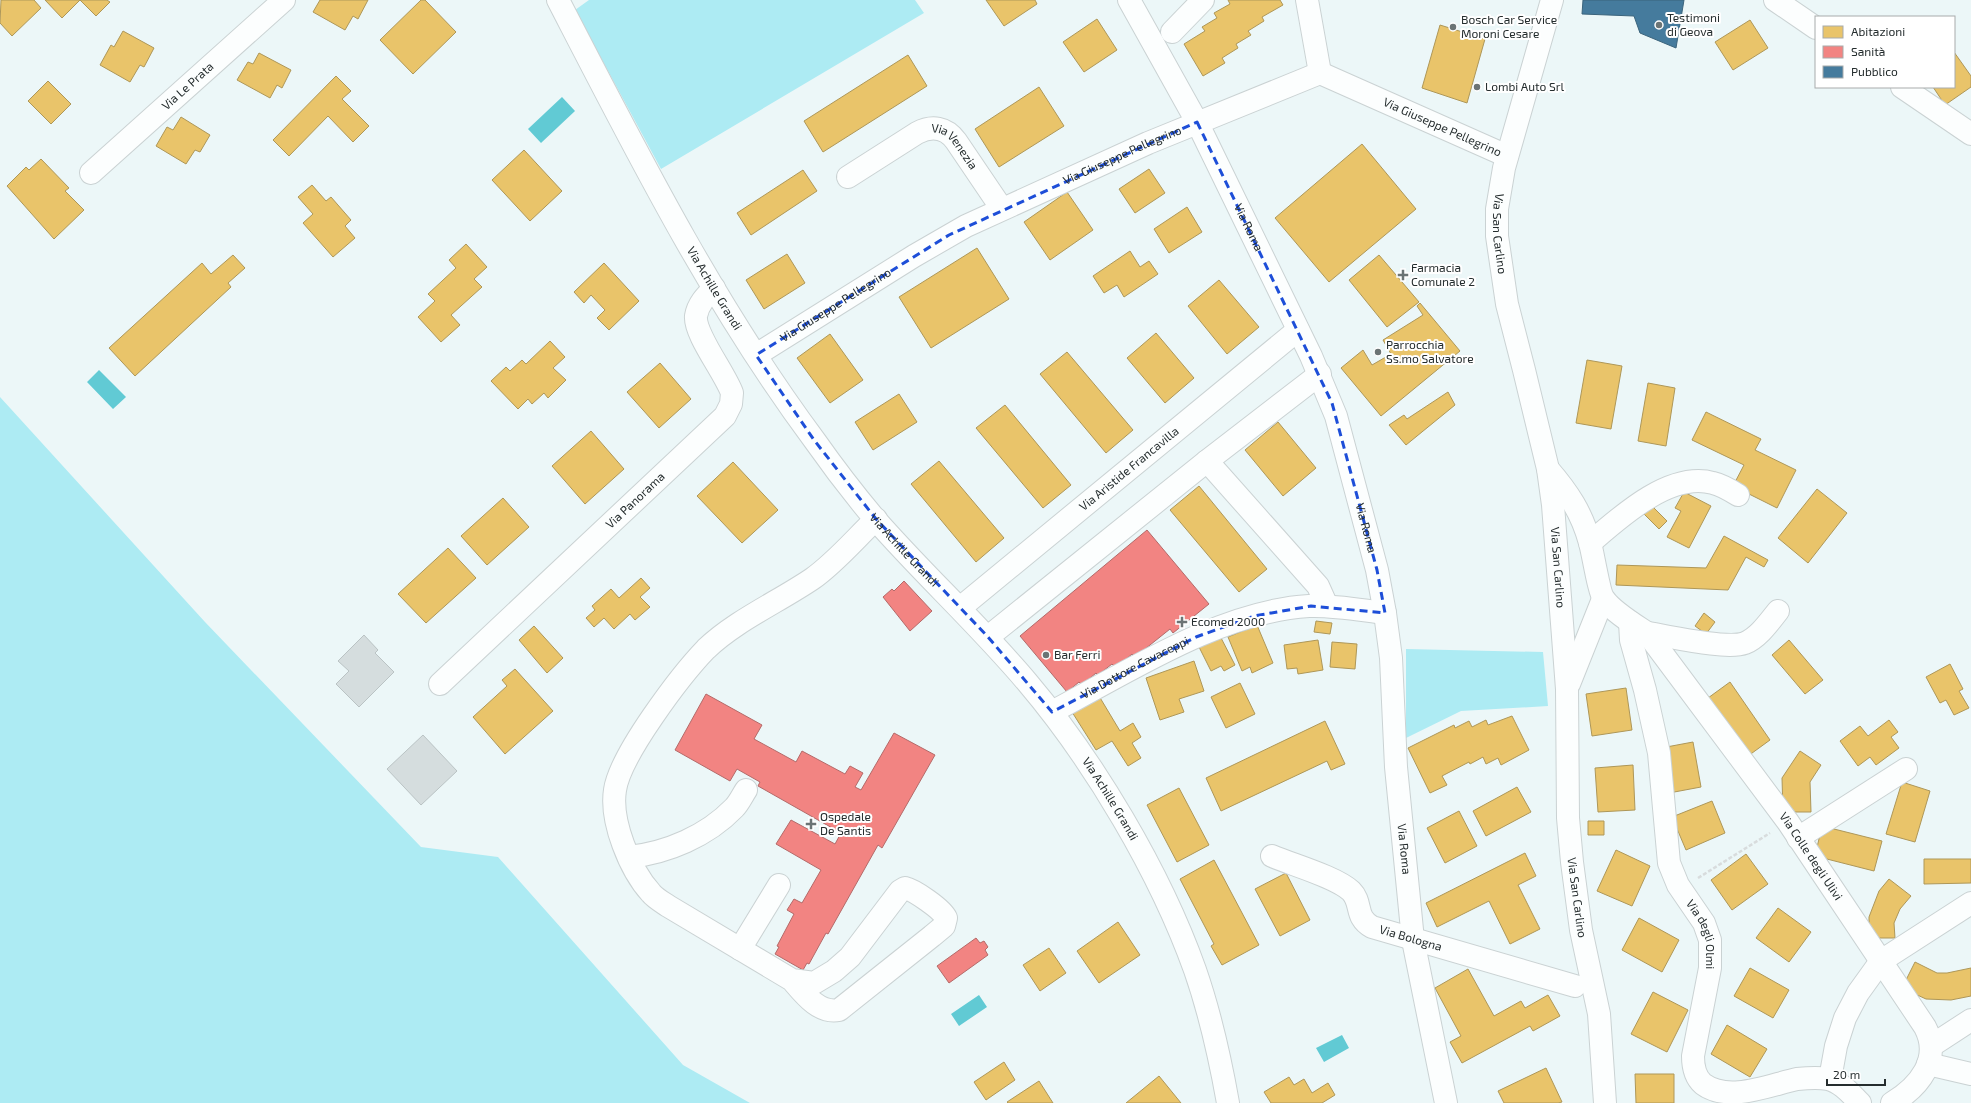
<svg xmlns="http://www.w3.org/2000/svg" width="1971" height="1103" font-family="'Exo 2',sans-serif">
<style>
.green{fill:#adebf3}
.water{fill:#61cad4}
.homes{fill:#e9c46a;stroke:#ae9758}
.health{fill:#f28482;stroke:#b46a69}
.public{fill:#457b9d;stroke:#3b647c}
.building{fill:#d5ddde;stroke:#bac3c4}
.lines{fill:none;stroke-linecap:round;stroke-linejoin:round}
.minor-casing{stroke:#cad2d3;stroke-width:24}
.path{stroke:#d8dcdd;stroke-width:2.5;stroke-dasharray:4 2;stroke-linecap:butt}
.minor{stroke:#fcfefe;stroke-width:22}
.marked{fill:none;stroke:#1d4ed8;stroke-width:3;stroke-dasharray:8 5;stroke-linejoin:round}
.poi-dot{fill:#6b7475;stroke:#fff;stroke-width:1.5}
.labels{text-anchor:middle;stroke-width:4;stroke-linejoin:round;paint-order:stroke}
.poi-label{font-size:12px;fill:#252d2e;stroke:#fff;text-anchor:start}
.street-label{font-size:12px;fill:#252d2e;stroke:#fff}
</style>
<rect width="100%" height="100%" fill="#ecf7f8"/>
<path class="green" d="M 589,0 L 915,0 L 924,13 L 661,169 L 575,10 Z
M 0,397 L 205,622 L 421,847 L 498,857 L 683,1065 L 750,1103 L 0,1103 Z
M 1406,649 L 1543,652 L 1548,706 L 1461,711 L 1406,738 Z"/>
<path class="water" d="M 562,97 L 575,111 L 541,143 L 528,129 Z
M 99,370 L 126,397 L 113,409 L 87,382 Z
M 979,995 L 987,1007 L 959,1026 L 951,1014 Z
M 1342,1035 L 1349,1048 L 1324,1062 L 1316,1048 Z"/>
<path class="homes" d="M 1,0 L 34,0 L 41,8 L 12,36 L 0,23 Z
M 45,0 L 107,0 L 110,2 L 96,16 L 80,0 L 62,18 Z
M 320,0 L 368,0 L 358,19 L 353,16 L 345,30 L 313,12 Z
M 421,0 L 425,0 L 456,32 L 413,74 L 380,40 Z
M 986,0 L 1035,0 L 1037,4 L 1004,26 Z
M 1228,0 L 1280,0 L 1283,5 L 1262,17 L 1264,21 L 1248,31 L 1251,35 L 1236,44 L 1238,48 L 1222,58 L 1225,63 L 1203,76 L 1184,44 L 1205,31 L 1202,27 L 1217,18 L 1214,13 L 1230,4 Z
M 1097,19 L 1117,50 L 1084,72 L 1063,42 Z
M 1750,20 L 1768,48 L 1733,70 L 1715,42 Z
M 1440,25 L 1485,39 L 1467,103 L 1422,88 Z
M 123,31 L 154,48 L 144,67 L 140,65 L 130,82 L 100,65 L 111,45 L 114,47 Z
M 1954,52 L 1971,76 L 1971,87 L 1945,105 L 1933,87 L 1954,87 Z
M 259,53 L 291,70 L 282,88 L 277,85 L 270,98 L 237,80 L 248,62 L 253,64 Z
M 908,55 L 927,86 L 823,152 L 804,121 Z
M 336,76 L 351,91 L 342,99 L 369,126 L 353,142 L 328,116 L 289,156 L 273,140 Z
M 48,81 L 71,104 L 51,124 L 28,101 Z
M 1039,87 L 1064,126 L 999,167 L 975,129 Z
M 181,117 L 210,135 L 200,152 L 195,150 L 186,164 L 156,146 L 167,127 L 173,130 Z
M 1362,144 L 1416,209 L 1329,282 L 1275,218 Z
M 524,150 L 562,191 L 530,221 L 492,180 Z
M 41,159 L 69,188 L 65,191 L 84,210 L 54,239 L 7,186 L 26,167 L 29,170 Z
M 1149,169 L 1165,193 L 1135,213 L 1119,189 Z
M 803,170 L 817,191 L 751,235 L 737,213 Z
M 312,185 L 326,201 L 331,197 L 351,220 L 345,226 L 355,238 L 333,257 L 303,223 L 313,214 L 298,197 Z
M 1067,192 L 1093,230 L 1050,260 L 1024,222 Z
M 1187,207 L 1202,232 L 1169,253 L 1154,229 Z
M 466,244 L 487,267 L 474,279 L 482,287 L 451,315 L 460,325 L 441,342 L 418,317 L 435,301 L 428,294 L 456,268 L 449,260 Z
M 977,248 L 1009,299 L 931,348 L 899,297 Z
M 1130,251 L 1140,267 L 1149,261 L 1158,274 L 1124,297 L 1117,285 L 1104,293 L 1093,276 Z
M 787,254 L 805,283 L 764,309 L 746,280 Z
M 233,255 L 245,268 L 228,283 L 231,287 L 135,376 L 109,348 L 202,263 L 211,274 Z
M 1379,255 L 1419,302 L 1387,327 L 1349,280 Z
M 604,263 L 639,301 L 609,330 L 597,318 L 605,310 L 591,295 L 584,303 L 574,292 Z
M 1219,280 L 1259,327 L 1227,354 L 1188,306 Z
M 1420,303 L 1460,351 L 1381,416 L 1341,368 L 1363,350 L 1372,365 L 1391,354 L 1383,340 L 1423,315 L 1417,306 Z
M 1156,333 L 1194,378 L 1165,403 L 1127,358 Z
M 830,334 L 863,380 L 830,403 L 797,358 Z
M 550,341 L 565,357 L 553,368 L 566,380 L 548,398 L 544,393 L 532,404 L 528,399 L 518,409 L 491,381 L 506,367 L 510,371 L 522,360 L 526,364 Z
M 1067,352 L 1133,430 L 1106,453 L 1040,374 Z
M 1587,360 L 1622,366 L 1611,429 L 1576,423 Z
M 660,363 L 691,399 L 659,428 L 627,392 Z
M 1648,383 L 1675,388 L 1666,446 L 1638,441 Z
M 1448,392 L 1455,405 L 1406,445 L 1389,425 L 1404,415 L 1407,419 Z
M 899,394 L 917,422 L 873,450 L 855,422 Z
M 1005,405 L 1071,485 L 1043,508 L 976,428 Z
M 1706,412 L 1761,439 L 1755,450 L 1796,470 L 1777,508 L 1733,486 L 1744,465 L 1692,440 Z
M 1278,422 L 1316,468 L 1283,496 L 1245,450 Z
M 591,431 L 624,469 L 585,504 L 552,466 Z
M 939,461 L 1004,538 L 976,562 L 911,484 Z
M 733,462 L 778,510 L 742,543 L 697,496 Z
M 1199,486 L 1267,569 L 1239,592 L 1170,510 Z
M 1817,489 L 1847,513 L 1808,563 L 1778,538 Z
M 1684,492 L 1711,506 L 1689,548 L 1667,537 L 1681,511 L 1675,508 Z
M 503,498 L 529,527 L 487,565 L 461,536 Z
M 1648,502 L 1667,521 L 1659,529 L 1640,510 Z
M 1724,536 L 1768,560 L 1764,567 L 1746,557 L 1728,590 L 1616,585 L 1617,565 L 1706,568 Z
M 448,548 L 476,578 L 426,623 L 398,594 Z
M 641,578 L 650,588 L 640,597 L 650,607 L 635,620 L 630,614 L 614,629 L 604,618 L 594,627 L 586,618 L 595,610 L 592,606 L 611,589 L 619,598 Z
M 1704,613 L 1715,622 L 1706,634 L 1695,626 Z
M 1316,621 L 1332,623 L 1330,634 L 1314,632 Z
M 1257,625 L 1273,663 L 1252,673 L 1250,667 L 1242,671 L 1228,637 Z
M 534,626 L 563,658 L 547,673 L 519,640 Z
M 1219,634 L 1235,665 L 1224,671 L 1221,666 L 1211,671 L 1198,645 Z
M 1318,640 L 1323,670 L 1298,674 L 1297,668 L 1287,669 L 1284,645 Z
M 1789,640 L 1823,680 L 1805,694 L 1772,655 Z
M 1332,642 L 1357,644 L 1355,669 L 1330,667 Z
M 1194,661 L 1204,691 L 1179,699 L 1184,712 L 1160,720 L 1146,678 Z
M 1950,664 L 1963,689 L 1959,691 L 1969,708 L 1954,715 L 1946,700 L 1940,703 L 1926,677 Z
M 515,669 L 553,711 L 505,754 L 473,717 L 507,686 L 502,680 Z
M 1730,682 L 1770,740 L 1748,756 L 1708,698 Z
M 1240,683 L 1255,714 L 1226,728 L 1211,697 Z
M 1626,688 L 1632,730 L 1592,736 L 1586,694 Z
M 1099,696 L 1120,731 L 1133,723 L 1141,737 L 1132,743 L 1141,758 L 1128,766 L 1112,741 L 1096,750 L 1072,712 Z
M 1512,716 L 1529,750 L 1501,765 L 1498,758 L 1486,764 L 1483,757 L 1470,764 L 1469,762 L 1442,776 L 1447,785 L 1430,793 L 1408,748 L 1454,725 L 1455,728 L 1469,721 L 1472,727 L 1486,720 L 1488,725 Z
M 1889,720 L 1898,732 L 1891,737 L 1899,748 L 1876,765 L 1870,757 L 1858,766 L 1840,741 L 1860,726 L 1868,736 Z
M 1325,721 L 1345,764 L 1331,770 L 1327,761 L 1221,811 L 1206,778 Z
M 1693,742 L 1701,787 L 1669,793 L 1661,748 Z
M 1800,751 L 1821,765 L 1810,782 L 1811,812 L 1783,812 L 1782,778 Z
M 1633,765 L 1635,810 L 1598,812 L 1595,768 Z
M 1902,782 L 1930,791 L 1915,842 L 1886,834 Z
M 1517,787 L 1531,812 L 1486,836 L 1473,811 Z
M 1179,788 L 1209,845 L 1177,862 L 1147,805 Z
M 1712,801 L 1725,833 L 1686,850 L 1672,817 Z
M 1459,811 L 1477,846 L 1445,863 L 1427,828 Z
M 1588,821 L 1604,821 L 1604,835 L 1588,835 Z
M 1822,826 L 1882,841 L 1874,871 L 1815,856 Z
M 1616,850 L 1650,866 L 1632,906 L 1597,891 Z
M 1525,853 L 1536,876 L 1518,885 L 1540,929 L 1510,944 L 1489,901 L 1437,927 L 1426,903 Z
M 1746,854 L 1768,884 L 1732,910 L 1711,880 Z
M 1924,859 L 1971,859 L 1971,883 L 1924,884 Z
M 1214,860 L 1259,945 L 1222,965 L 1211,946 L 1214,944 L 1180,879 Z
M 1286,873 L 1310,920 L 1280,936 L 1255,889 Z
M 1889,879 L 1911,896 L 1900,909 L 1894,923 L 1895,938 L 1869,938 L 1869,917 L 1879,891 Z
M 1778,908 L 1811,932 L 1789,962 L 1756,938 Z
M 1639,918 L 1679,940 L 1662,972 L 1622,950 Z
M 1118,922 L 1140,955 L 1099,983 L 1077,951 Z
M 1049,948 L 1066,973 L 1040,991 L 1023,965 Z
M 1915,962 L 1937,973 L 1947,973 L 1971,968 L 1971,996 L 1951,1000 L 1926,999 L 1902,988 Z
M 1750,968 L 1789,990 L 1773,1018 L 1734,996 Z
M 1468,969 L 1494,1016 L 1521,1001 L 1525,1008 L 1548,995 L 1560,1016 L 1533,1031 L 1530,1026 L 1462,1063 L 1450,1042 L 1461,1036 L 1435,988 Z
M 1653,992 L 1688,1010 L 1667,1052 L 1631,1034 Z
M 1727,1025 L 1767,1049 L 1750,1077 L 1711,1054 Z
M 1004,1062 L 1015,1080 L 986,1100 L 974,1082 Z
M 1546,1068 L 1562,1102 L 1558,1103 L 1504,1103 L 1498,1091 Z
M 1635,1074 L 1674,1074 L 1674,1103 L 1636,1103 Z
M 1159,1076 L 1181,1103 L 1126,1103 Z
M 1289,1077 L 1294,1085 L 1304,1079 L 1312,1093 L 1328,1083 L 1335,1095 L 1322,1103 L 1271,1103 L 1264,1092 Z
M 1039,1081 L 1053,1103 L 1008,1103 L 1007,1102 Z"/>
<path class="health" d="M 1147,530 L 1209,604 L 1173,633 L 1170,629 L 1135,657 L 1132,654 L 1116,668 L 1112,664 L 1098,675 L 1096,673 L 1082,685 L 1079,682 L 1067,692 L 1020,636 Z
M 904,581 L 932,611 L 910,631 L 883,597 L 892,589 L 894,591 Z
M 706,694 L 762,725 L 754,739 L 796,762 L 802,751 L 845,774 L 850,766 L 863,773 L 855,787 L 861,790 L 894,733 L 935,755 L 882,848 L 878,845 L 828,934 L 826,933 L 809,964 L 807,963 L 803,970 L 775,954 L 779,947 L 777,946 L 794,914 L 787,910 L 794,899 L 802,903 L 821,870 L 776,844 L 791,820 L 835,844 L 841,833 L 758,786 L 760,782 L 737,769 L 730,781 L 675,750 Z
M 976,938 L 980,943 L 984,941 L 988,947 L 985,950 L 988,955 L 949,983 L 937,966 Z"/>
<path class="public" d="M 1583,0 L 1684,0 L 1676,48 L 1640,33 L 1634,16 L 1582,14 Z"/>
<path class="building" d="M 364,635 L 378,650 L 375,653 L 394,672 L 359,707 L 336,684 L 349,671 L 338,661 Z
M 423,735 L 457,771 L 421,805 L 387,769 Z"/>
<g class="lines">
<defs>
<g id="minor">
<path id="s1" d="M 558,0 C 636,151 713,304 815,441 C 834,468 854,494 875,519 C 924,575 979,625 1027,682 C 1094,761 1160,872 1195,970 C 1210,1013 1220,1058 1228,1103"/>
<path id="s2" d="M 1129,0 L 1197,122 L 1311,356 L 1336,416 L 1377,570 L 1385,613 L 1391,658 L 1396,767 L 1413,940 L 1446,1103"/>
<path d="M 1307,0 L 1320,73"/>
<path id="s3" d="M 1552,0 L 1504,168 L 1497,209 L 1497,236 L 1507,304 L 1524,370 L 1548,469 L 1553,505 L 1567,689 L 1568,818 L 1572,862 L 1581,930 L 1599,1014 L 1605,1103"/>
<path d="M 1775,0 L 1816,28"/>
<path d="M 1172,32 L 1203,0"/>
<path d="M 1902,87 L 1971,134"/>
<path id="s4" d="M 91,173 L 284,0"/>
<path id="s5" d="M 848,177 L 917,133 C 932,125 946,127 956,141 L 1002,209"/>
<path id="s6" d="M 756,355 L 914,256 L 966,226 L 1148,143 L 1320,73 L 1507,156"/>
<path d="M 1207,461 L 1318,586 L 1327,606"/>
<path id="s7" d="M 1548,469 C 1568,492 1582,513 1590,543 C 1593,553 1599,593 1604,599 C 1612,611 1635,625 1647,633 L 1788,822 L 1925,1027 C 1942,1059 1919,1087 1892,1103"/>
<path d="M 1590,543 C 1620,517 1670,471 1713,483 C 1722,485 1730,490 1738,495"/>
<path id="s8" d="M 960,608 L 1298,330"/>
<path id="s9" d="M 1630,622 L 1631,640 L 1645,690 L 1659,753 L 1669,863 L 1678,885 L 1704,923 L 1710,940 L 1710,968 L 1693,1056 C 1693,1067 1695,1077 1703,1084 C 1729,1103 1769,1085 1797,1079 C 1807,1078 1818,1077 1828,1079 C 1841,1082 1851,1094 1860,1103"/>
<path d="M 1647,633 C 1669,636 1726,650 1745,643 C 1759,637 1769,622 1778,611"/>
<path d="M 988,637 L 1207,461 L 1320,374"/>
<path id="s10" d="M 440,684 L 725,416 L 731,404 L 732,393 C 725,373 694,334 696,316 C 698,304 706,296 714,288"/>
<path d="M 1569,684 L 1603,599"/>
<path id="s11" d="M 1052,712 C 1128,672 1221,611 1309,606 C 1334,605 1360,610 1385,613"/>
<path d="M 1798,838 L 1906,769"/>
<path id="s12" d="M 1272,856 C 1293,865 1336,877 1351,891 C 1363,903 1354,917 1372,927 L 1575,986"/>
<path d="M 629,857 C 667,853 707,836 734,808 C 739,803 742,796 746,790"/>
<path d="M 740,949 L 779,885"/>
<path d="M 792,980 C 804,994 819,1014 839,1010 L 932,936 L 944,926 L 946,918 C 942,909 914,890 905,888 L 900,891 L 850,957 L 834,971 L 814,983 L 792,980 L 668,906 C 662,902 655,898 651,893 C 630,870 610,821 615,790 C 620,755 681,675 706,649 C 735,621 778,602 812,579 C 835,563 855,539 876,519"/>
<path d="M 1931,1046 L 1971,1020"/>
<path d="M 1928,1064 L 1971,1074"/>
<path d="M 1830,1079 L 1836,1046 L 1845,1018 L 1858,993 L 1881,961 L 1971,903"/>
</g>
</defs>
<use href="#minor" class="minor-casing"/>
<path class="path" d="M 1698,878 L 1770,833"/>
<use href="#minor" class="minor"/>
</g>
<path class="marked" d="M 1197,122 L 1332,403 L 1377,570 L 1385,613 L 1311,606 L 1254,616 L 1196,637 L 1052,712 L 988,637 L 876,519 L 814,440 L 756,355 L 949,235 Z"/>
<g class="poi-dot">
<circle cx="1659" cy="25" r="4"/>
<circle cx="1453" cy="27" r="4"/>
<circle cx="1477" cy="87" r="4"/>
<path d="M1401 269h4v4h4v4h-4v4h-4v-4h-4v-4h4z"/>
<circle cx="1378" cy="352" r="4"/>
<path d="M1180 616h4v4h4v4h-4v4h-4v-4h-4v-4h4z"/>
<circle cx="1046" cy="655" r="4"/>
<path d="M809 818h4v4h4v4h-4v4h-4v-4h-4v-4h4z"/>
</g>
<g class="labels">
<g class="poi-label">
<text x="1667" y="22">Testimoni<tspan x="1667" dy="14">di Geova</tspan></text>
<text x="1461" y="24">Bosch Car Service<tspan x="1461" dy="14">Moroni Cesare</tspan></text>
<text x="1485" y="91">Lombi Auto Srl</text>
<text x="1411" y="272">Farmacia<tspan x="1411" dy="14">Comunale 2</tspan></text>
<text x="1386" y="349">Parrocchia<tspan x="1386" dy="14">Ss.mo Salvatore</tspan></text>
<text x="1191" y="626">Ecomed 2000</text>
<text x="1054" y="659">Bar Ferri</text>
<text x="820" y="821">Ospedale<tspan x="820" dy="14">De Santis</tspan></text>
</g>
<g class="street-label">
<text dy="4" stroke="none"><textPath href="#s4" startOffset="130">Via Le Prata</textPath></text>
<text dy="4" stroke="none"><textPath href="#s6" startOffset="766">Via Giuseppe Pellegrino</textPath></text>
<text dy="4" stroke="none"><textPath href="#s5" startOffset="128">Via Venezia</textPath></text>
<text dy="4" stroke="none"><textPath href="#s6" startOffset="418">Via Giuseppe Pellegrino</textPath></text>
<text dy="4" stroke="none"><textPath href="#s2" startOffset="257">Via Roma</textPath></text>
<text dy="4" stroke="none"><textPath href="#s3" startOffset="241">Via San Carlino</textPath></text>
<text dy="4" stroke="none"><textPath href="#s1" startOffset="328">Via Achille Grandi</textPath></text>
<text dy="4" stroke="none"><textPath href="#s6" startOffset="94">Via Giuseppe Pellegrino</textPath></text>
<text dy="4" stroke="none"><textPath href="#s8" startOffset="219">Via Aristide Francavilla</textPath></text>
<text dy="4" stroke="none"><textPath href="#s10" startOffset="268">Via Panorama</textPath></text>
<text dy="4" stroke="none"><textPath href="#s2" startOffset="581">Via Roma</textPath></text>
<text dy="4" stroke="none"><textPath href="#s1" startOffset="652">Via Achille Grandi</textPath></text>
<text dy="4" stroke="none"><textPath href="#s3" startOffset="581">Via San Carlino</textPath></text>
<text dy="4" stroke="none"><textPath href="#s11" startOffset="94">Via Dottore Cavaceppi</textPath></text>
<text dy="4" stroke="none"><textPath href="#s1" startOffset="976">Via Achille Grandi</textPath></text>
<text dy="4" stroke="none"><textPath href="#s2" startOffset="905">Via Roma</textPath></text>
<text dy="4" stroke="none"><textPath href="#s7" startOffset="476">Via Colle degli Ulivi</textPath></text>
<text dy="4" stroke="none"><textPath href="#s3" startOffset="912">Via San Carlino</textPath></text>
<text dy="4" stroke="none"><textPath href="#s9" startOffset="325">Via degli Olmi</textPath></text>
<text dy="4" stroke="none"><textPath href="#s12" startOffset="170">Via Bologna</textPath></text>
</g>
</g>
<rect x="1815" y="16" width="140" height="72" fill="#ffffff" stroke="#a8abab"/>
<rect x="1823" y="26" width="20" height="12" fill="#e9c46a" stroke="#a8abab"/>
<text x="1851" y="36" font-size="12" fill="#252d2e">Abitazioni</text>
<rect x="1823" y="46" width="20" height="12" fill="#f28482" stroke="#a8abab"/>
<text x="1851" y="56" font-size="12" fill="#252d2e">Sanità</text>
<rect x="1823" y="66" width="20" height="12" fill="#457b9d" stroke="#a8abab"/>
<text x="1851" y="76" font-size="12" fill="#252d2e">Pubblico</text>
<path d="M1827 1079v6h58v-6" fill="none" stroke="#252d2e" stroke-width="2"/>
<text x="1833" y="1079" font-size="12" fill="#252d2e" stroke="#ffffff" stroke-width="3" paint-order="stroke">20 m</text>
</svg>
